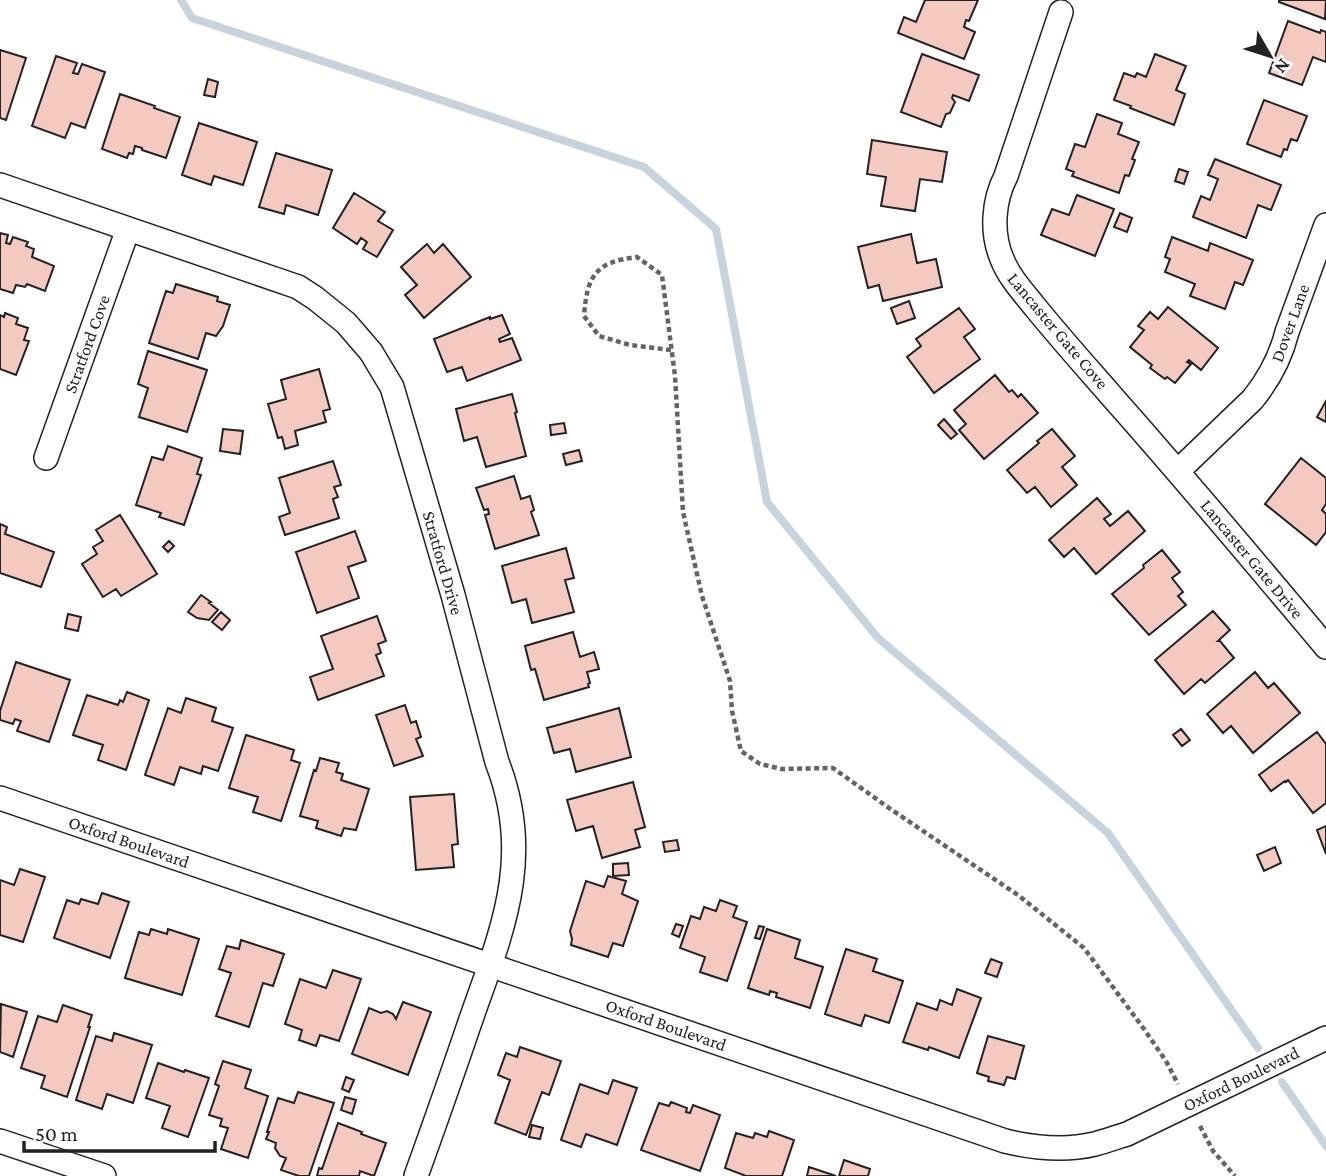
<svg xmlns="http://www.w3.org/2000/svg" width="1326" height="1176" font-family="'Crimson Pro',serif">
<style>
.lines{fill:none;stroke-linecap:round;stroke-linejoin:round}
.stream{stroke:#c7d3dd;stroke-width:8}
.building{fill:#f3c9c0;stroke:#222;stroke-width:2}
.minor-casing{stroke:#222;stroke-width:26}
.path{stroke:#646464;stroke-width:4.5;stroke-dasharray:5 3.5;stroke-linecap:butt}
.minor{stroke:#fff;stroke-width:23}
.labels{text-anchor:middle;stroke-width:5;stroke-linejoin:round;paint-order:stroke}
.street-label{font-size:18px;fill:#222;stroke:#fff}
</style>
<rect width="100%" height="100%" fill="#fff"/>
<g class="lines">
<path class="stream" d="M 181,0 L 192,18 L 644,167 L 716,229 L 767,502 L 878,638 L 1108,833 L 1258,1048
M 1282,1082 L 1326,1146"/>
</g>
<path class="building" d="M 925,0 L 978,0 L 969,21 L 966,20 L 964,27 L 975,32 L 964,59 L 898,33 L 904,17 L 916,22 Z
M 1279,0 L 1326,0 L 1325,19 L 1279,2 Z
M 1288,21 L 1320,33 L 1321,30 L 1326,32 L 1326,62 L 1313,57 L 1302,85 L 1269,73 Z
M 0,50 L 26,58 L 6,120 L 0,118 Z
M 922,54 L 979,75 L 969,101 L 953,95 L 952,98 L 955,102 L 950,113 L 946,114 L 941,127 L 901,112 Z
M 1155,54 L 1186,66 L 1176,90 L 1185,94 L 1174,125 L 1130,108 L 1131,106 L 1114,100 L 1124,73 L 1135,77 L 1137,73 L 1146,77 Z
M 56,56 L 77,63 L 73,73 L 78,74 L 82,64 L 105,72 L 85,128 L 71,123 L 65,138 L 32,126 Z
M 208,79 L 218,82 L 215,97 L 204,95 Z
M 120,94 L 155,106 L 154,108 L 180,117 L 166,158 L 142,150 L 142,148 L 135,146 L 133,154 L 129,153 L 127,158 L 102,149 Z
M 1264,100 L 1307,116 L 1297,141 L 1291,139 L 1287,150 L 1284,149 L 1281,157 L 1247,144 Z
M 1097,114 L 1122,123 L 1118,134 L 1139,142 L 1132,159 L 1135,160 L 1129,176 L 1125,175 L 1119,193 L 1072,176 L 1074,172 L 1066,169 L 1075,144 L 1085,147 Z
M 199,123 L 257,142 L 243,185 L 214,176 L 211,185 L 182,175 Z
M 872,140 L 947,152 L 942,182 L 920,179 L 915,211 L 881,206 L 886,177 L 867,174 Z
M 276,153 L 332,170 L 318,215 L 286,205 L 284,214 L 259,207 Z
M 1215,159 L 1281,185 L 1271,210 L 1258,205 L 1246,238 L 1193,217 L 1201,196 L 1210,200 L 1218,179 L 1208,175 Z
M 1179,169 L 1188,172 L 1184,184 L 1175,181 Z
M 354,193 L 385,212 L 378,221 L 393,230 L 377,257 L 363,249 L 367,242 L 361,238 L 357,244 L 333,228 Z
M 1077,195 L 1114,209 L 1095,256 L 1041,235 L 1052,209 L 1069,215 Z
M 1120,213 L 1132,218 L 1127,232 L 1114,227 Z
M 0,233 L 8,235 L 6,243 L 10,244 L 13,237 L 28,242 L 26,246 L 34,249 L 32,257 L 54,266 L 45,291 L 27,284 L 25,287 L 16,285 L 13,293 L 0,289 Z
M 911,234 L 917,263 L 936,259 L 942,287 L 883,301 L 879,285 L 868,288 L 858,247 Z
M 1172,237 L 1208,251 L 1210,243 L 1253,260 L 1243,285 L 1235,282 L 1225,309 L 1190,296 L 1195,284 L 1165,272 L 1170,259 L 1165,257 Z
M 427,244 L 434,253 L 443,244 L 471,277 L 424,318 L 405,295 L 417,285 L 401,267 Z
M 176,284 L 218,297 L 217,301 L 230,305 L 223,326 L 216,336 L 206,333 L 198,359 L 149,343 L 166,291 L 173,293 Z
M 909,301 L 915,318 L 897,324 L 891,308 Z
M 1168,307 L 1218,348 L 1201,370 L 1189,360 L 1187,362 L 1191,364 L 1175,383 L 1167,377 L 1165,379 L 1150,368 L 1152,365 L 1130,347 L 1144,330 L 1138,326 L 1150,312 L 1158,319 Z
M 959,308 L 975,329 L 964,337 L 980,359 L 934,393 L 907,357 L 921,346 L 916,339 Z
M 5,313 L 18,318 L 16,324 L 28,328 L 24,340 L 29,341 L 16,375 L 0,369 L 0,315 L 4,317 Z
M 502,315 L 510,334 L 499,339 L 500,342 L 512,338 L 521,360 L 467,381 L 462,367 L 447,372 L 434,339 L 490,317 L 490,319 Z
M 148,351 L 207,370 L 187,432 L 139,417 L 148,388 L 138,384 Z
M 319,369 L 330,409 L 323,411 L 326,422 L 295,431 L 298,445 L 285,449 L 282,437 L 278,438 L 268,404 L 286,399 L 281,380 Z
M 995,375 L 1009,392 L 1012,390 L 1018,397 L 1021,394 L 1038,413 L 984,459 L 959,430 L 966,424 L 954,410 Z
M 512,394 L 517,412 L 515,413 L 526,456 L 486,467 L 477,437 L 464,441 L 456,409 Z
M 1326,401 L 1326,422 L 1317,417 Z
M 944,419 L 957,434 L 951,439 L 938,425 Z
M 564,423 L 566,433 L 551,435 L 550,425 Z
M 223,429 L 243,431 L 240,454 L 220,451 Z
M 1052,429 L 1075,456 L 1062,467 L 1077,485 L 1051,507 L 1035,487 L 1027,493 L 1007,470 L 1039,443 L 1037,441 Z
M 168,446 L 202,458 L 197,474 L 201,475 L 184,525 L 159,517 L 161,513 L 136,505 L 152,457 L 163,460 Z
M 579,450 L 582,461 L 566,465 L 563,454 Z
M 1301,458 L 1326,478 L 1326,504 L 1322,510 L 1326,514 L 1326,532 L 1316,545 L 1265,504 Z
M 333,461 L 341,485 L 334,487 L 338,497 L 333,499 L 339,518 L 285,535 L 279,517 L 290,513 L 279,478 Z
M 514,476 L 521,499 L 530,496 L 534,510 L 531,512 L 539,535 L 495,549 L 485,515 L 489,514 L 488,509 L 484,510 L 476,488 Z
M 1097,498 L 1111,514 L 1104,519 L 1110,526 L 1128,511 L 1145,531 L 1096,574 L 1074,548 L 1064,557 L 1049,540 Z
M 120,515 L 157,574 L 121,596 L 116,589 L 103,597 L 82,564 L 97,554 L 93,547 L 103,541 L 96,530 Z
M 0,524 L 7,527 L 5,534 L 54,552 L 41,587 L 0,573 Z
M 355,531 L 366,561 L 348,567 L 359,598 L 317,613 L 296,552 Z
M 169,541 L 174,546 L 168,552 L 163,547 Z
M 566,548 L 574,578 L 565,580 L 574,612 L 532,623 L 526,599 L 512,603 L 502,566 Z
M 1162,550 L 1180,572 L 1172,578 L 1183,592 L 1178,596 L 1186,605 L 1149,635 L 1112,594 L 1144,568 L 1143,565 Z
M 201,595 L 211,602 L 209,603 L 218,610 L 209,620 L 197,618 L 188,612 Z
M 1213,611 L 1230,630 L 1218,641 L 1220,641 L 1234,658 L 1205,683 L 1201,679 L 1184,694 L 1155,660 Z
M 221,612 L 230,620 L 222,630 L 212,622 Z
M 68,614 L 81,617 L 78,631 L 65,628 Z
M 377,616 L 386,641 L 378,644 L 381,653 L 376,655 L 384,676 L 318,700 L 310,677 L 333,669 L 321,636 Z
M 573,632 L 580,657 L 594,652 L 599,669 L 587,672 L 590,683 L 588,684 L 589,687 L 544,700 L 535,669 L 531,670 L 525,646 Z
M 16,662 L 70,680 L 49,742 L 17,731 L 21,721 L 15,719 L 13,724 L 0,720 L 0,711 Z
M 1255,672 L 1268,688 L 1274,683 L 1300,713 L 1253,753 L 1231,726 L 1223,733 L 1207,714 Z
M 127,692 L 149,700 L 126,770 L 98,760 L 103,745 L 73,735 L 87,695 L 118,705 L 120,700 L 123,702 Z
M 186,698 L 216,708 L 212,721 L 233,728 L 218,771 L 203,766 L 201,774 L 180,767 L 174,785 L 145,775 L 168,708 L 181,713 Z
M 405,705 L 411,723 L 416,721 L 421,737 L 416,739 L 423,756 L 394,766 L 376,715 Z
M 619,708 L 631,757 L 576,772 L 570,749 L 554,753 L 547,728 Z
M 1181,729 L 1190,740 L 1182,746 L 1173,735 Z
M 1317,732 L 1326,744 L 1326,803 L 1313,813 L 1288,780 L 1286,782 L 1285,781 L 1271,791 L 1259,775 Z
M 246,735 L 294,750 L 291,760 L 300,763 L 281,821 L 253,812 L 258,797 L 229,788 Z
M 320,758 L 339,763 L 336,772 L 343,774 L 341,780 L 369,789 L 356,830 L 344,828 L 341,836 L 316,828 L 318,821 L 300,816 L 314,770 L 316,771 Z
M 633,782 L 645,827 L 635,830 L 640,847 L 602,858 L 593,826 L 576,831 L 567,800 Z
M 454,794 L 458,844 L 452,845 L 454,867 L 416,870 L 410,797 Z
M 1326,826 L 1326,854 L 1317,830 Z
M 677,840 L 679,850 L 665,852 L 663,842 Z
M 1275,847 L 1281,863 L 1264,871 L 1257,855 Z
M 628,863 L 629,875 L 613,876 L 613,864 Z
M 20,869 L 45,877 L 23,942 L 0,935 L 0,880 L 14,885 Z
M 608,876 L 626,881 L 622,894 L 638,901 L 623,946 L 613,943 L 608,957 L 571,945 L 572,939 L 570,931 L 586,881 L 604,887 Z
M 102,893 L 129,902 L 110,958 L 54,938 L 67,900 L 79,904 L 81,899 L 98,904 Z
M 720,900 L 737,906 L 733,917 L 747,922 L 727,981 L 700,972 L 705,957 L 680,948 L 691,916 L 700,919 L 704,907 L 716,911 Z
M 676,924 L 683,926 L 679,937 L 672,934 Z
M 759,926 L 764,927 L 760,939 L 755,938 Z
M 151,929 L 167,934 L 168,929 L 199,939 L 182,995 L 125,978 L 139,932 L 149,935 Z
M 767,929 L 800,940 L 795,958 L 823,967 L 810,1008 L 776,997 L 777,993 L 770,991 L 769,995 L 748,988 Z
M 241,940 L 284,954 L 273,986 L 263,983 L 249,1027 L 216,1016 L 231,973 L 219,969 L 227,946 L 239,949 Z
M 846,949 L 877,959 L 873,971 L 903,981 L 889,1023 L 865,1015 L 861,1026 L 825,1014 Z
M 991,959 L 1002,963 L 997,977 L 985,973 Z
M 333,970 L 361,979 L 339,1041 L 320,1035 L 316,1046 L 299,1040 L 302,1030 L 285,1024 L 300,979 L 326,988 Z
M 957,989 L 981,998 L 959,1058 L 929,1047 L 928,1050 L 903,1042 L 917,1003 L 937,1010 L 940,1000 L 952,1005 Z
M 403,1002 L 431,1012 L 408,1075 L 352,1054 L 369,1008 L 381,1013 L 387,1011 L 393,1014 L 396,1019 Z
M 1,1004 L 27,1012 L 13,1057 L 0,1052 Z
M 63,1005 L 92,1015 L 88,1027 L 90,1027 L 67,1097 L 41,1088 L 45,1076 L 21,1068 L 38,1016 L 57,1022 Z
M 114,1033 L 152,1045 L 133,1103 L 107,1094 L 102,1109 L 76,1100 L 96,1036 L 112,1041 Z
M 988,1036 L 1024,1046 L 1015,1079 L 1007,1077 L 1004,1085 L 988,1081 L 989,1077 L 977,1073 Z
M 520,1047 L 561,1061 L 549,1095 L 542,1092 L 526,1135 L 495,1123 L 510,1080 L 498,1075 L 506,1053 L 517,1057 Z
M 223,1061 L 251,1070 L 245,1088 L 268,1096 L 248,1158 L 221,1149 L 228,1128 L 220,1126 L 222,1119 L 209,1115 L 219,1086 L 215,1084 Z
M 158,1063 L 184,1072 L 185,1070 L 209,1078 L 188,1137 L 162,1128 L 170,1106 L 146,1098 Z
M 346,1077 L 354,1080 L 349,1092 L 342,1089 Z
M 613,1080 L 637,1088 L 617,1145 L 586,1134 L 581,1147 L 561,1140 L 580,1084 L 608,1094 Z
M 298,1092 L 334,1103 L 309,1176 L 299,1176 L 281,1170 L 286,1158 L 280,1156 L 275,1148 L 276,1143 L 266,1139 L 269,1132 L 267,1132 L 278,1098 L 294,1103 Z
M 345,1097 L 356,1100 L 352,1114 L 341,1110 Z
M 671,1102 L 687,1108 L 686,1112 L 690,1113 L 693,1105 L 720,1115 L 700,1171 L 641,1150 L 659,1103 L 669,1106 Z
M 338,1123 L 362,1132 L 361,1134 L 386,1143 L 374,1176 L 360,1171 L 359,1176 L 317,1176 L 319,1168 L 322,1169 Z
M 532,1125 L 543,1128 L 540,1139 L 529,1137 Z
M 769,1131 L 794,1140 L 782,1176 L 746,1176 L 725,1168 L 736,1133 L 753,1138 L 755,1133 L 767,1137 Z
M 844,1160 L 870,1169 L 868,1176 L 839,1176 Z
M 809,1167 L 836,1176 L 807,1176 Z"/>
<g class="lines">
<defs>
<path id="minor" d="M 1061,12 L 1006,176 C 993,201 991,233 1002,259 C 1009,277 1023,292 1035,307 C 1061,339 1088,369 1115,400 C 1187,481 1256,564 1326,647
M 0,185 L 298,287 L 315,298 L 346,323 L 371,352 L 392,387 L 453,595 L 497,762 C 535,859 501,933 469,1025 C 452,1075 434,1126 416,1176
M 46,458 L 128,229
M 1178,471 L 1253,399 C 1269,379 1281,356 1287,332 L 1326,225
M 0,798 L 1005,1141 C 1034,1148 1065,1151 1095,1144 C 1106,1141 1117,1137 1127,1134 L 1326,1038
M 0,1141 L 104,1176"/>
</defs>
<use href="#minor" class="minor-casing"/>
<path class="path" d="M 671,350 L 630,345 L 599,336 L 584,316 C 587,276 595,262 637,257 L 662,275 L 675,376 L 683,512 L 702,596 L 730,681 L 732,711 L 741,751 L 760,764 L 782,769 L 833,768 L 889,808 L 1018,895 L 1084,948 L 1144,1029 L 1166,1061 L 1178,1084
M 1200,1126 L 1213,1151 L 1235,1176"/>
<use href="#minor" class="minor"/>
</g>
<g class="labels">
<g class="street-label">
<text transform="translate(1290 323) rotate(-70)" y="6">Dover Lane</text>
<text transform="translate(1058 331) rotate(50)" y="6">Lancaster Gate Cove</text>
<text transform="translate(87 344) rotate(-70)" y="6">Stratford Cove</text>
<text transform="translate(1252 559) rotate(50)" y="6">Lancaster Gate Drive</text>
<text transform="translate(443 563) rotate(74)" y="6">Stratford Drive</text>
<text transform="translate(129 842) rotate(19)" y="6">Oxford Boulevard</text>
<text transform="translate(666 1025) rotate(19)" y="6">Oxford Boulevard</text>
<text transform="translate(1241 1079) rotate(-26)" y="6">Oxford Boulevard</text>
</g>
</g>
<g transform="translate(1270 56) rotate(129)" stroke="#ffffff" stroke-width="5" paint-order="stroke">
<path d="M0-5L12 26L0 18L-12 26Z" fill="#222222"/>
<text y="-10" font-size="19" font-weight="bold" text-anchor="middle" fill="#222222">N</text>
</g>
<path d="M24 1141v10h191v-10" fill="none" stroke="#222222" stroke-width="3.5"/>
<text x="35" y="1141" font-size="21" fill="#222222" stroke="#ffffff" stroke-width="5" paint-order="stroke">50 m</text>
</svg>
